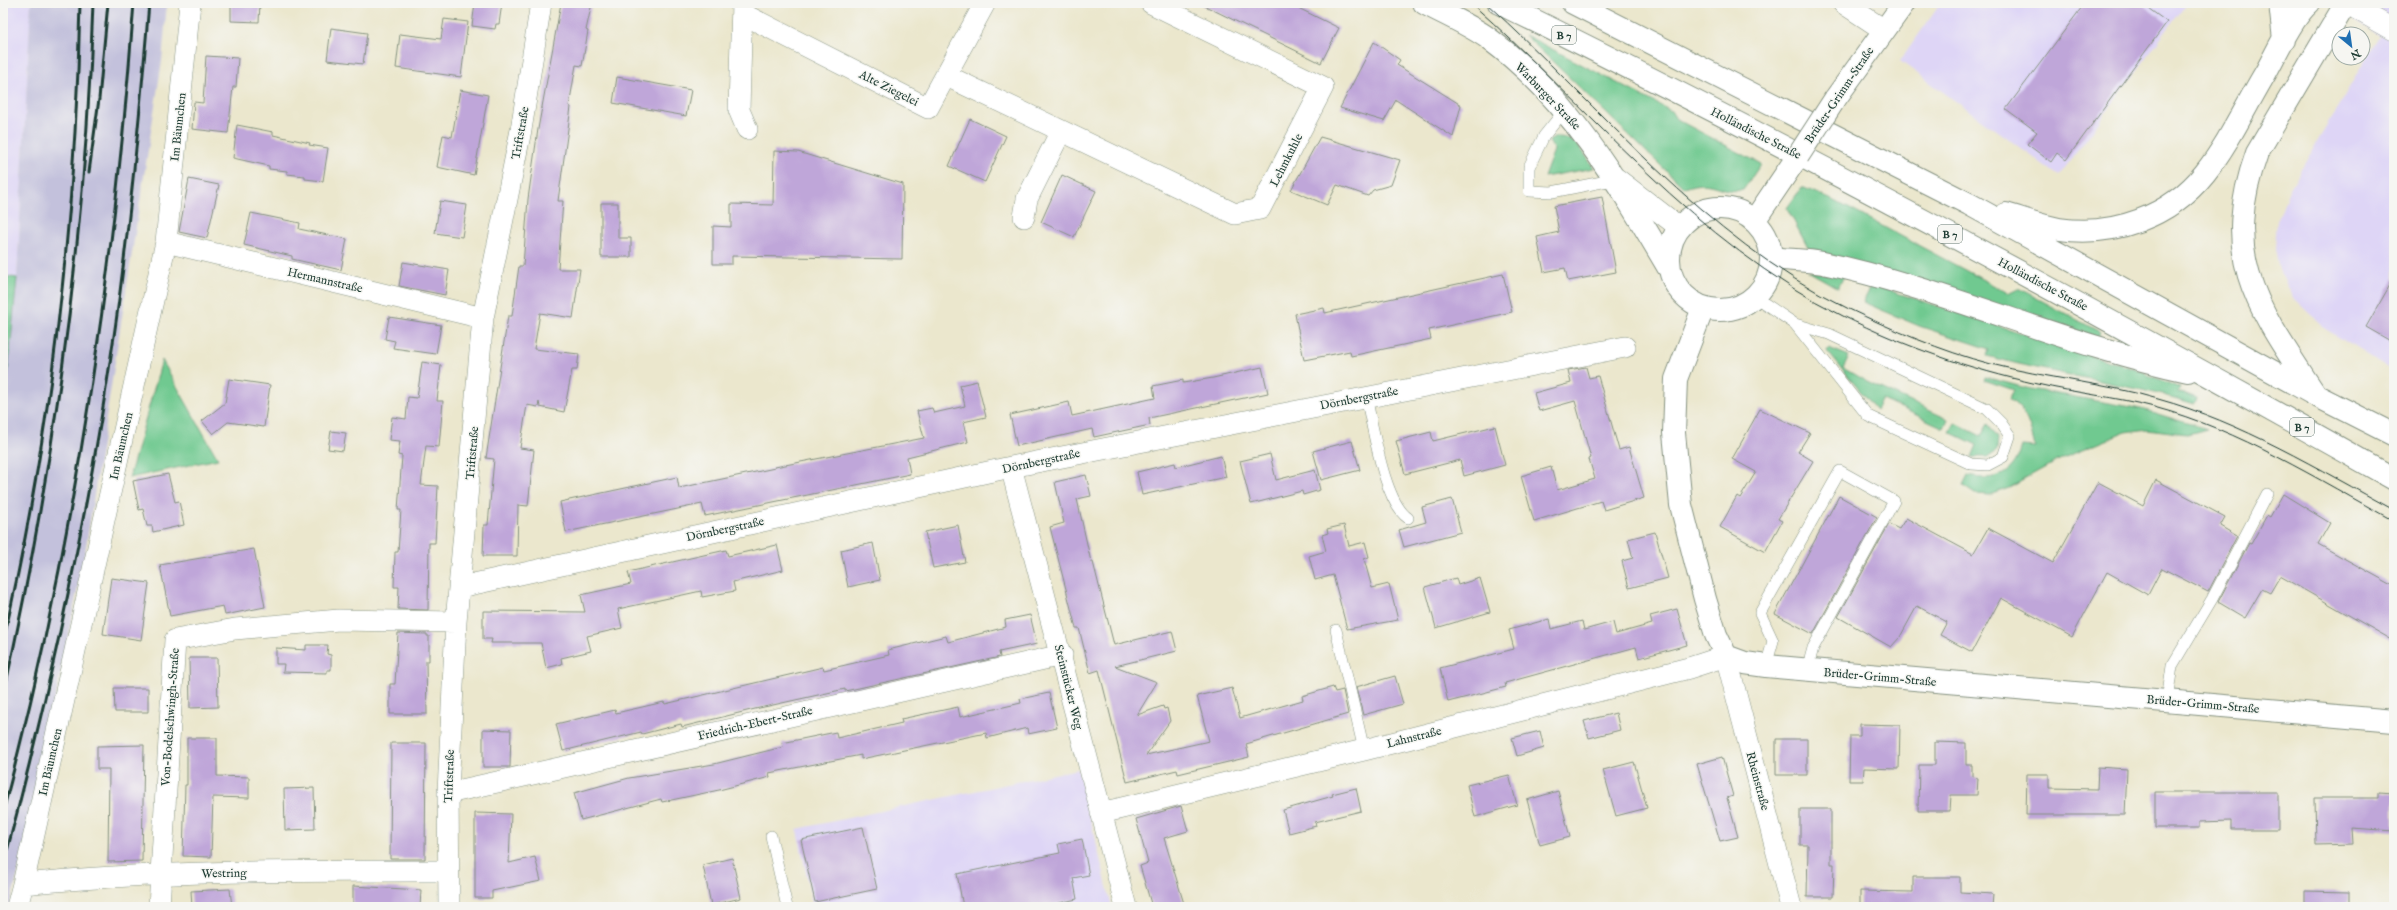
<svg xmlns="http://www.w3.org/2000/svg" width="2397" height="910" font-family="'IM FELL English',serif">
<style>
.built{fill:#ded5f6}
.industrial{fill:#c3c1dc}
.green{fill:#6fc990;stroke:#478362}
.building{fill:#bfa6d9}
.lines{fill:none;stroke-linecap:round;stroke-linejoin:round}
.lane-casing{stroke:#859280;stroke-width:12}
.street-casing{stroke:#859280;stroke-width:22}
.secondary-casing{stroke:#859280;stroke-width:24}
.highway-casing{stroke:#859280;stroke-width:24}
.lane{stroke:#fff;stroke-width:11}
.street{stroke:#fff;stroke-width:21}
.secondary{stroke:#fff;stroke-width:22}
.highway{stroke:#fff;stroke-width:22}
.tram{stroke:#1f3d34;stroke-width:1}
.rail{stroke:#1f3d34;stroke-width:3}
.secondary-bridge-casing{stroke:#859280;stroke-width:24;stroke-linecap:butt}
.secondary-bridge{stroke:#fff;stroke-width:22}
.labels{text-anchor:middle;stroke-width:3;stroke-linejoin:round;paint-order:stroke}
.shield{fill:#f6f6f2;stroke:#60746d;stroke-width:1}
.shield-label{font-size:11px;font-weight:bold;fill:#1f3d34}
.street-label{font-size:12px;fill:#1f3d34;stroke:#f6f6f2}
</style>
<rect width="100%" height="100%" fill="#f6f6f2"/>
<filter id="ink" filterUnits="userSpaceOnUse"><feTurbulence type="fractalNoise" baseFrequency=".025" numOctaves="2"/><feDisplacementMap in="SourceGraphic" scale="8" xChannelSelector="R" yChannelSelector="G"/><feConvolveMatrix kernelMatrix="1 2 1 2 8 2 1 2 1" color-interpolation-filters="sRGB"/></filter>
<filter id="wash" filterUnits="userSpaceOnUse"><feTurbulence type="fractalNoise" baseFrequency=".012" numOctaves="4" result="noise"/><feDisplacementMap in="SourceGraphic" scale="16" xChannelSelector="R" yChannelSelector="G"/><feGaussianBlur stdDeviation="0.9" result="paint"/><feColorMatrix in="noise" values="0 0 0 0 0 0 0 0 0 0 0 0 0 0 0 0 0 1.4 0 .05"/><feComposite in="paint" operator="in"/></filter>
<g filter="url(#wash)">
<rect width="100%" height="100%" fill="#ebe7cd"/>
<path class="built" d="M 3,3 L 31,3 L 17,278 L 3,276 Z
M 1941,3 L 2187,3 L 2059,176 L 1900,61 Z
M 2327,3 L 2394,3 L 2394,372 L 2327,330 L 2294,299 L 2279,270 L 2275,249 L 2277,221 L 2289,190 L 2380,35 Z
M 1078,769 L 1112,907 L 813,907 L 797,829 Z"/>
<path class="industrial" d="M 31,3 L 167,3 L 162,61 L 85,553 L 23,856 L 9,907 L 3,907 L 3,422 L 17,278 Z"/>
<path class="green" d="M 1525,35 L 1671,111 L 1676,119 L 1761,164 L 1743,190 C 1718,194 1713,177 1684,188 Z
M 1556,137 C 1576,136 1584,154 1594,168 L 1544,177 L 1554,150 L 1549,141 Z
M 1802,187 L 1837,202 L 2008,293 L 2018,288 L 2100,332 L 2096,340 L 1808,248 L 1787,208 Z
M 1808,271 L 1844,276 L 1838,288 Z
M 3,276 L 17,278 L 3,422 Z
M 1872,285 L 2134,369 L 2180,388 L 2178,392 L 2197,399 L 2195,404 C 2127,383 2056,375 1987,356 L 1989,349 L 1919,326 L 1863,302 Z
M 1829,348 L 1849,356 L 1843,368 L 1867,382 L 1948,419 L 1944,428 L 1882,399 L 1876,410 L 1827,351 Z
M 162,360 L 218,459 L 129,478 Z
M 1985,377 L 2030,389 L 2142,409 L 2206,429 L 2187,434 L 2147,429 L 2126,432 L 2063,458 L 2009,488 L 1989,495 L 1975,494 L 1963,486 L 1968,476 C 1996,482 2014,475 2022,446 L 2035,447 C 2030,427 2027,411 2009,399 L 2014,390 L 1984,380 Z
M 1955,423 L 1981,436 L 1988,424 L 1998,437 L 1997,450 L 1987,457 L 1972,457 L 1977,445 L 1950,432 Z"/>
<g id="blocks">
<path class="building" d="M 231,3 L 260,3 L 259,22 L 231,21 Z
M 475,3 L 502,3 L 499,24 L 496,24 L 495,29 L 472,26 Z
M 561,3 L 592,3 L 586,30 L 588,31 L 582,66 L 576,65 L 569,106 L 571,107 L 558,201 L 563,201 L 558,269 L 580,269 L 573,318 L 540,313 L 534,349 L 579,354 L 577,370 L 572,370 L 564,412 L 540,407 L 539,402 L 538,407 L 527,405 L 520,448 L 534,450 L 528,506 L 518,505 L 517,556 L 483,556 L 484,525 L 488,525 L 494,459 L 486,458 L 508,316 L 512,316 L 519,266 L 523,266 L 528,199 L 538,129 Z
M 1199,3 L 1288,3 L 1339,28 L 1321,63 Z
M 2085,3 L 2141,3 L 2167,22 L 2066,160 L 2057,153 L 2051,162 L 2027,144 L 2037,132 L 2006,109 Z
M 444,19 L 468,22 L 461,77 L 396,68 L 400,34 L 441,39 Z
M 331,28 L 367,33 L 363,64 L 327,60 Z
M 1374,42 L 1400,60 L 1397,65 L 1461,105 L 1453,137 L 1396,100 L 1384,121 L 1340,108 Z
M 206,56 L 238,58 L 236,87 L 233,87 L 228,133 L 192,129 L 194,102 L 203,103 Z
M 617,77 L 691,90 L 686,116 L 613,103 Z
M 460,90 L 488,95 L 474,175 L 437,167 L 443,135 L 452,137 Z
M 970,119 L 1006,136 L 985,182 L 949,166 Z
M 237,125 L 273,132 L 273,135 L 310,143 L 309,145 L 328,148 L 323,181 L 305,179 L 305,176 L 287,174 L 287,171 L 269,169 L 269,166 L 233,158 Z
M 1320,137 L 1400,160 L 1391,185 L 1373,190 L 1368,196 L 1337,185 L 1327,205 L 1291,190 Z
M 774,151 L 798,152 L 903,184 L 902,259 L 732,256 L 732,264 L 713,264 L 713,226 L 731,227 L 731,204 L 773,205 Z
M 1062,175 L 1096,191 L 1074,237 L 1041,222 Z
M 189,179 L 219,185 L 207,238 L 179,232 Z
M 1602,197 L 1616,272 L 1568,281 L 1565,268 L 1544,272 L 1537,237 L 1559,232 L 1554,206 Z
M 440,201 L 467,205 L 462,237 L 435,233 Z
M 601,203 L 618,203 L 618,238 L 631,238 L 631,257 L 601,257 Z
M 251,213 L 300,223 L 299,229 L 347,239 L 341,270 L 292,259 L 292,256 L 244,245 Z
M 403,262 L 449,270 L 445,295 L 399,286 Z
M 1503,274 L 1512,312 L 1429,330 L 1431,339 L 1351,356 L 1350,351 L 1304,360 L 1295,314 L 1324,308 L 1325,313 Z
M 2394,278 L 2394,343 L 2366,327 Z
M 389,317 L 441,325 L 436,354 L 393,348 L 395,341 L 385,339 Z
M 422,362 L 441,365 L 437,401 L 443,401 L 439,447 L 426,446 L 421,485 L 438,486 L 435,543 L 429,543 L 428,610 L 398,609 L 399,587 L 394,587 L 395,552 L 398,552 L 401,510 L 398,510 L 402,456 L 398,455 L 400,441 L 389,440 L 392,417 L 406,419 L 408,397 L 417,398 Z
M 1262,367 L 1268,393 L 1149,418 L 1150,425 L 1094,437 L 1092,429 L 1017,446 L 1010,415 L 1069,402 L 1072,416 L 1155,398 L 1153,386 L 1183,380 L 1183,383 L 1213,378 Z
M 1586,367 L 1589,378 L 1598,376 L 1619,450 L 1629,447 L 1644,498 L 1604,510 L 1601,501 L 1534,521 L 1521,476 L 1551,467 L 1557,490 L 1595,479 L 1589,459 L 1591,458 L 1575,401 L 1539,411 L 1534,393 L 1571,383 L 1568,370 Z
M 229,379 L 270,385 L 264,427 L 228,422 L 213,434 L 202,421 L 225,403 Z
M 977,381 L 986,417 L 963,422 L 968,442 L 907,457 L 910,474 L 705,516 L 702,504 L 566,532 L 560,502 L 677,477 L 679,488 L 775,468 L 775,467 L 924,438 L 917,411 L 932,408 L 934,413 L 965,406 L 960,385 Z
M 1760,409 L 1810,433 L 1798,452 L 1813,461 L 1778,519 L 1782,521 L 1765,552 L 1720,527 L 1737,496 L 1740,498 L 1756,472 L 1732,459 Z
M 1495,426 L 1505,465 L 1464,476 L 1460,460 L 1405,474 L 1396,441 L 1431,432 L 1433,441 Z
M 331,431 L 346,433 L 343,451 L 328,449 Z
M 1352,441 L 1360,470 L 1321,480 L 1313,451 Z
M 1270,454 L 1276,480 L 1315,470 L 1320,490 L 1303,495 L 1302,491 L 1251,504 L 1240,461 Z
M 1221,456 L 1226,477 L 1142,495 L 1137,472 L 1175,463 L 1176,467 Z
M 168,474 L 175,502 L 179,501 L 184,525 L 153,532 L 152,526 L 147,526 L 143,509 L 139,510 L 133,481 Z
M 1086,475 L 1091,496 L 1077,499 L 1091,562 L 1093,562 L 1114,645 L 1172,631 L 1177,651 L 1115,666 L 1157,682 L 1137,715 L 1163,706 L 1164,709 L 1167,708 L 1170,721 L 1146,755 L 1209,741 L 1197,696 L 1232,688 L 1240,718 L 1303,700 L 1302,696 L 1333,687 L 1335,692 L 1343,690 L 1348,714 L 1246,744 L 1249,757 L 1178,774 L 1177,770 L 1127,782 L 1099,670 L 1090,673 L 1079,628 L 1076,628 L 1050,527 L 1064,523 L 1055,482 Z
M 2156,480 L 2225,517 L 2220,526 L 2237,536 L 2208,592 L 2162,568 L 2148,595 L 2107,572 L 2072,637 L 2001,598 L 1972,652 L 1940,635 L 1947,622 L 1917,606 L 1900,637 L 1891,647 L 1838,617 L 1889,524 L 1899,529 L 1906,518 L 1973,554 L 1988,528 L 2053,563 L 2098,482 L 2143,506 Z
M 2283,494 L 2330,523 L 2318,544 L 2394,586 L 2394,641 L 2280,576 L 2270,593 L 2262,589 L 2245,618 L 2218,602 L 2249,543 L 2251,544 L 2267,515 L 2270,517 Z
M 1839,496 L 1877,517 L 1813,634 L 1775,614 Z
M 1452,499 L 1461,532 L 1404,547 L 1399,530 L 1426,522 L 1422,507 Z
M 958,525 L 965,562 L 933,568 L 925,532 Z
M 1344,525 L 1349,546 L 1365,542 L 1369,557 L 1364,559 L 1372,588 L 1389,584 L 1398,620 L 1347,629 L 1333,575 L 1315,580 L 1309,556 L 1326,551 L 1322,535 L 1328,533 L 1327,529 Z
M 1655,532 L 1668,578 L 1629,588 L 1622,561 L 1633,558 L 1628,539 Z
M 873,543 L 880,580 L 848,587 L 841,550 Z
M 777,545 L 783,570 L 733,582 L 735,591 L 702,597 L 701,591 L 618,609 L 622,628 L 587,636 L 591,651 L 561,658 L 562,664 L 546,668 L 541,643 L 491,643 L 492,639 L 483,639 L 483,611 L 585,612 L 581,595 L 631,584 L 628,572 L 726,550 L 728,556 Z
M 254,549 L 265,607 L 225,615 L 223,606 L 170,616 L 160,565 Z
M 111,578 L 149,583 L 141,640 L 103,634 Z
M 1456,578 L 1458,585 L 1480,578 L 1490,612 L 1436,628 L 1425,587 Z
M 1677,609 L 1687,645 L 1639,658 L 1636,647 L 1505,683 L 1506,687 L 1448,702 L 1440,668 L 1514,649 L 1509,630 L 1549,619 L 1551,629 L 1582,621 L 1584,630 L 1613,622 L 1616,634 L 1652,624 L 1650,616 Z
M 1030,615 L 1037,644 L 999,652 L 1000,657 L 845,691 L 845,689 L 755,709 L 682,727 L 681,724 L 642,734 L 641,732 L 563,751 L 556,724 L 615,710 L 616,713 L 664,702 L 665,704 L 823,667 L 824,670 L 889,655 L 888,650 L 946,636 L 948,642 L 1006,627 L 1005,620 Z
M 398,633 L 427,634 L 427,636 L 429,636 L 429,661 L 426,661 L 427,714 L 390,714 L 390,684 L 395,684 Z
M 306,645 L 328,645 L 327,654 L 331,655 L 331,670 L 327,670 L 327,673 L 283,672 L 284,664 L 276,664 L 276,648 L 306,650 Z
M 189,658 L 217,658 L 218,707 L 190,708 Z
M 1395,676 L 1403,704 L 1363,715 L 1356,687 Z
M 114,688 L 148,688 L 148,712 L 115,712 Z
M 1049,693 L 1057,728 L 1028,734 L 1027,728 L 987,738 L 986,733 L 861,759 L 861,755 L 769,773 L 770,777 L 719,790 L 662,802 L 661,799 L 581,820 L 574,793 L 629,778 L 714,764 L 783,747 L 782,743 L 836,732 L 837,738 L 902,723 L 901,719 L 958,707 L 960,717 L 1021,703 L 1020,699 Z
M 1616,713 L 1620,730 L 1589,738 L 1584,721 Z
M 1860,724 L 1900,725 L 1899,769 L 1864,768 L 1863,781 L 1849,781 L 1850,736 L 1860,736 Z
M 483,729 L 511,730 L 510,767 L 483,767 Z
M 1540,731 L 1544,748 L 1517,756 L 1512,738 Z
M 187,738 L 217,738 L 217,776 L 249,777 L 249,798 L 213,797 L 211,857 L 183,856 L 185,785 L 187,785 Z
M 1776,739 L 1807,739 L 1807,775 L 1776,775 Z
M 1935,742 L 1966,743 L 1966,765 L 1972,765 L 1972,777 L 1978,778 L 1977,795 L 1951,795 L 1950,811 L 1918,811 L 1919,765 L 1935,765 Z
M 391,743 L 426,743 L 425,859 L 390,859 Z
M 144,745 L 142,861 L 108,862 L 109,769 L 97,769 L 97,746 Z
M 1722,757 L 1733,796 L 1727,798 L 1738,837 L 1720,841 L 1697,764 Z
M 1634,762 L 1647,808 L 1616,816 L 1603,770 Z
M 2098,767 L 2127,769 L 2125,815 L 2026,815 L 2027,774 L 2049,774 L 2049,788 L 2097,789 Z
M 1509,775 L 1517,805 L 1475,817 L 1467,785 Z
M 314,788 L 315,829 L 285,830 L 284,789 Z
M 1356,788 L 1361,811 L 1315,822 L 1316,826 L 1289,833 L 1283,810 L 1333,796 L 1332,794 Z
M 1558,791 L 1570,837 L 1540,845 L 1527,800 Z
M 2155,792 L 2278,792 L 2278,830 L 2231,830 L 2231,821 L 2199,822 L 2199,828 L 2155,828 Z
M 2379,792 L 2394,793 L 2394,831 L 2352,828 L 2353,844 L 2316,845 L 2315,798 L 2379,798 Z
M 1181,806 L 1188,831 L 1164,838 L 1185,907 L 1152,907 L 1140,866 L 1148,863 L 1136,819 Z
M 1800,809 L 1831,809 L 1831,864 L 1834,864 L 1833,897 L 1807,897 L 1808,845 L 1800,845 Z
M 475,813 L 511,814 L 509,863 L 535,857 L 541,881 L 492,891 L 492,898 L 475,898 Z
M 863,827 L 877,889 L 815,902 L 801,840 Z
M 1082,839 L 1089,875 L 1073,878 L 1077,899 L 1041,907 L 963,907 L 957,874 L 1060,853 L 1058,844 Z
M 732,858 L 741,898 L 711,905 L 703,865 Z
M 1913,877 L 1960,877 L 1960,892 L 1993,894 L 1992,907 L 1860,907 L 1860,891 L 1913,892 Z
M 353,886 L 421,890 L 420,907 L 353,907 Z
M 230,889 L 232,907 L 192,907 L 191,891 Z
M 2305,891 L 2349,892 L 2349,907 L 2305,907 Z"/>
</g>
</g>
<g filter="url(#ink)">
<use href="#blocks" fill-opacity="0" stroke="#859280" stroke-width="1"/>
<g class="lines">
<defs>
<path id="lane" d="M 1564,111 L 1544,136 L 1529,167 L 1529,191 L 1552,192 L 1617,179
M 1755,297 L 1795,324 L 1829,334 L 1987,409 L 2001,423 L 2010,436 L 2003,457 L 1988,465 L 1971,464 L 1868,416 L 1795,324
M 1366,397 C 1373,426 1384,502 1408,518
M 1336,630 L 1364,750
M 1766,666 L 1773,641 L 1760,613 L 1840,471 L 1894,501 L 1813,648 L 1807,670
M 2167,701 L 2172,666 L 2212,599 L 2267,494
M 771,836 L 787,907"/>
<path id="street" d="M 742,3 L 739,110 L 747,129
M 1843,3 L 1884,30
M 2346,3 L 2394,30
M 743,14 L 928,108 L 985,3
M 947,76 L 1235,214 L 1260,209 L 1323,87 L 1151,3
M 1617,179 L 1679,227
M 1024,217 L 1027,199 L 1061,131
M 166,242 L 483,318
M 1011,467 L 1126,907
M 460,587 L 1011,467 L 1625,347
M 448,793 L 1062,655
M 1101,813 L 1364,750 L 1689,668 L 1726,656 L 1791,907
M 23,884 L 166,242 L 190,3
M 17,907 L 23,884 C 165,870 306,871 448,871
M 159,907 L 175,640 L 235,629 L 339,620 L 456,622
M 449,907 L 448,793 L 456,622 L 483,318 L 521,130 L 541,3"/>
<path id="secondary" d="M 1424,3 C 1444,14 1468,24 1488,38 C 1569,98 1618,182 1668,267
M 1835,99 L 1904,3
M1669 259a51 51 0 1 1 102 0a51 51 0 1 1-102 0Z
M 1754,221 L 1798,156
M 1703,308 L 1676,379 L 1674,433 L 1681,505 L 1705,599 L 1716,635 L 1726,656 L 1745,663 L 1766,666 L 2394,721"/>
<path id="highway" d="M 1499,3 C 1803,152 2100,313 2394,479
M 1573,3 L 1969,204 L 2317,396 L 2394,435
M 2280,3 L 2284,40
M 2006,214 C 2023,219 2041,226 2059,229 C 2113,237 2170,217 2205,173 C 2229,143 2246,105 2266,72 C 2277,52 2292,18 2309,3
M 1771,258 C 1788,260 1806,260 1823,263 C 1947,289 2064,345 2188,371
M 2315,394 C 2259,309 2219,259 2257,153 L 2346,3"/>
</defs>
<use href="#lane" class="lane-casing"/>
<use href="#street" class="street-casing"/>
<use href="#secondary" class="secondary-casing"/>
<use href="#highway" class="highway-casing"/>
<use href="#lane" class="lane"/>
<use href="#street" class="street"/>
<use href="#secondary" class="secondary"/>
<use href="#highway" class="highway"/>
<path class="tram" d="M 1471,3 C 1593,111 1695,243 1843,316 C 1905,347 1970,369 2037,384 C 2076,393 2116,397 2154,407 C 2240,430 2317,479 2394,521
M 1486,3 C 1603,109 1702,237 1847,308 C 1893,330 1941,351 1991,364 C 2046,378 2104,383 2158,399 C 2242,422 2318,469 2394,510"/>
<path class="rail" d="M 89,172 L 99,99 L 108,3
M 3,642 C 51,435 76,215 80,3
M 3,697 C 54,468 86,237 93,3
M 3,811 C 74,547 114,276 134,3
M 3,866 C 50,691 88,515 114,336 C 130,225 140,114 149,3"/>
<defs>
<path id="secondary-bridge" d="M 1798,156 L 1835,99"/>
</defs>
<use href="#secondary-bridge" class="secondary-bridge-casing"/>
<use href="#secondary-bridge" class="secondary-bridge"/>
</g>
</g>
<g class="labels">
<g class="shield">
<rect x="1552" y="26" width="24" height="18" rx="3"/>
<rect x="1938" y="225" width="24" height="18" rx="3"/>
<rect x="2290" y="418" width="24" height="18" rx="3"/>
</g>
<g class="shield-label">
<text x="1564" y="39">B 7</text>
<text x="1950" y="238">B 7</text>
<text x="2302" y="431">B 7</text>
</g>
<g class="street-label">
<text transform="translate(889 88) rotate(27)" y="4">Alte Ziegelei</text>
<text transform="translate(1839 95) rotate(-56)" y="4">Brüder-Grimm-Straße</text>
<text transform="translate(1548 96) rotate(46)" y="4">Warburger Straße</text>
<text transform="translate(178 127) rotate(-84)" y="4">Im Bäumchen</text>
<text transform="translate(520 133) rotate(-80)" y="4">Triftstraße</text>
<text transform="translate(1756 133) rotate(27)" y="4">Holländische Straße</text>
<text transform="translate(1286 160) rotate(-63)" y="4">Lehmkuhle</text>
<text transform="translate(325 280) rotate(13)" y="4">Hermannstraße</text>
<text transform="translate(2043 284) rotate(28)" y="4">Holländische Straße</text>
<text transform="translate(1359 398) rotate(-11)" y="4">Dörnbergstraße</text>
<text transform="translate(121 446) rotate(-77)" y="4">Im Bäumchen</text>
<text transform="translate(472 453) rotate(-85)" y="4">Triftstraße</text>
<text transform="translate(1041 461) rotate(-12)" y="4">Dörnbergstraße</text>
<text transform="translate(725 529) rotate(-12)" y="4">Dörnbergstraße</text>
<text transform="translate(1880 677) rotate(5)" y="4">Brüder-Grimm-Straße</text>
<text transform="translate(1069 687) rotate(76)" y="4">Steinstücker Weg</text>
<text transform="translate(2203 704) rotate(5)" y="4">Brüder-Grimm-Straße</text>
<text transform="translate(170 717) rotate(-86)" y="4">Von-Bodelschwingh-Straße</text>
<text transform="translate(755 723) rotate(-13)" y="4">Friedrich-Ebert-Straße</text>
<text transform="translate(1414 737) rotate(-14)" y="4">Lahnstraße</text>
<text transform="translate(50 762) rotate(-77)" y="4">Im Bäumchen</text>
<text transform="translate(449 776) rotate(-88)" y="4">Triftstraße</text>
<text transform="translate(1758 781) rotate(75)" y="4">Rheinstraße</text>
<text transform="translate(224 873) rotate(-1)" y="4">Westring</text>
</g>
</g>
<rect width="2397" height="910" fill="none" stroke="#f6f6f2" stroke-width="16"/>
<g transform="translate(2351 46) rotate(151)"><circle r="19" fill="#f6f6f2" stroke="#a0aca6"/>
<path d="M0-3L7 15L0 10L-7 15Z" fill="#1f6fb2"/>
<text y="-6" font-size="11" font-weight="bold" text-anchor="middle" fill="#1f3d34">N</text>
</g>
</svg>
